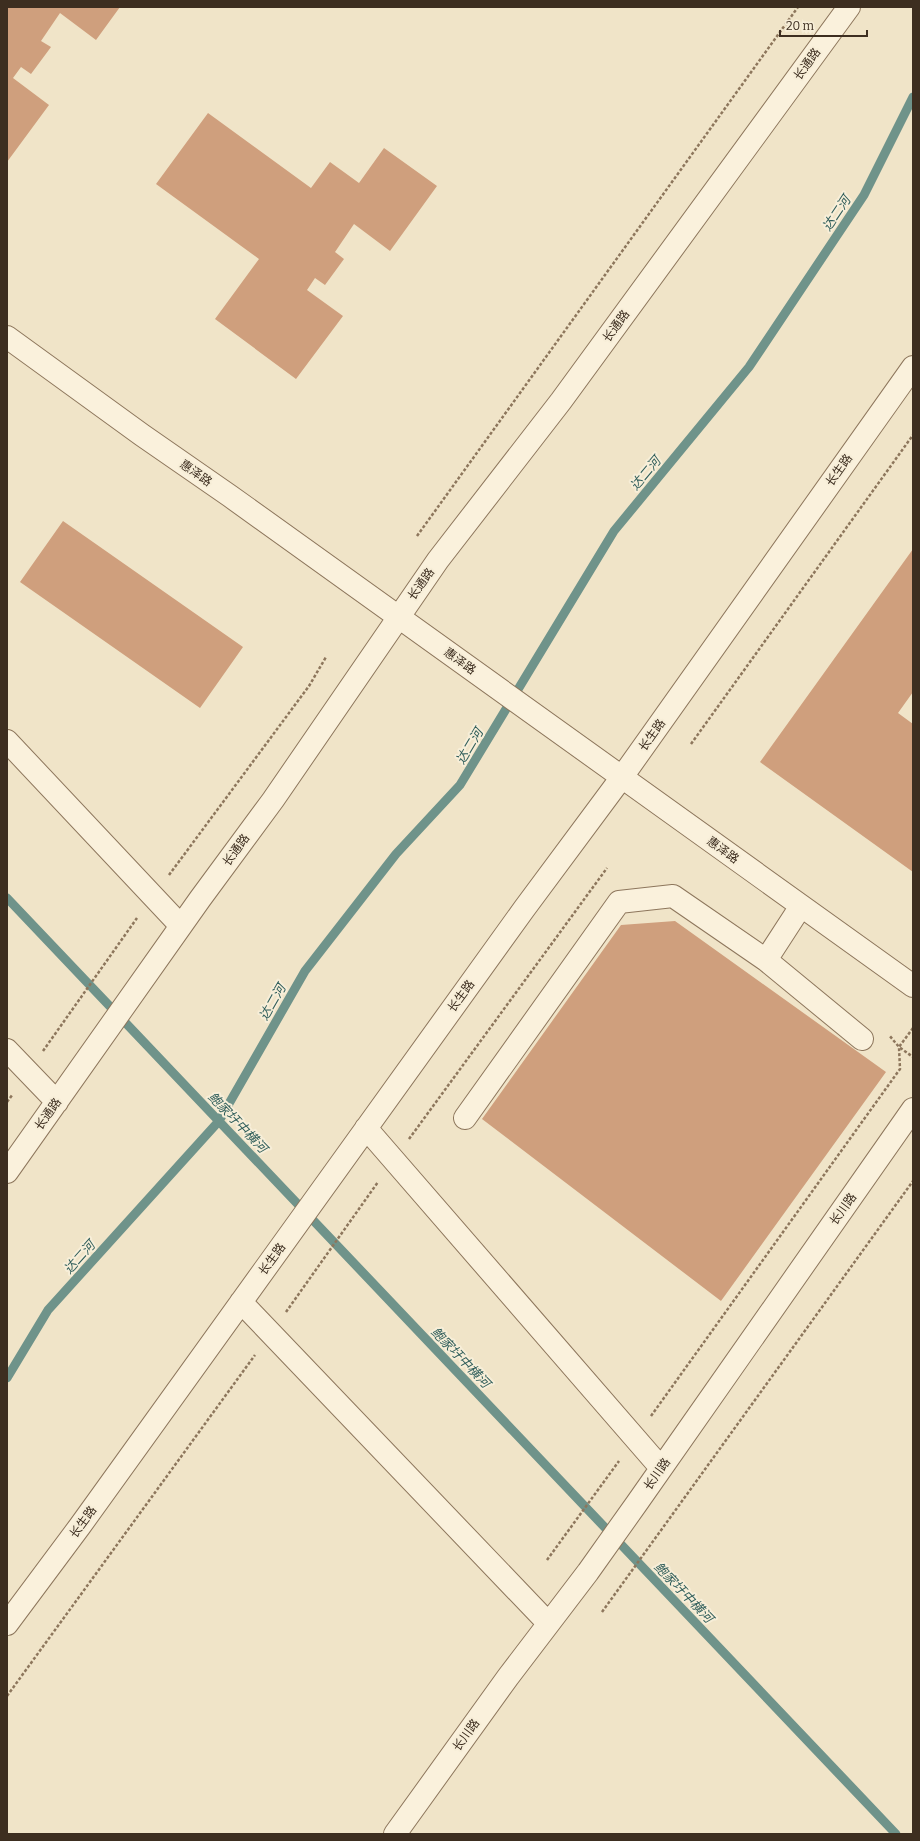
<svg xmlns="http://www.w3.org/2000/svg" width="920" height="1841" font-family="Bitter,'Noto Sans SC',serif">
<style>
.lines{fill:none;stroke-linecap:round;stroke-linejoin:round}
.stream{stroke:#6f938a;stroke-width:9}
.building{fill:#cf9f7d}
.minor-casing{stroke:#8d765c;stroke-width:24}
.path{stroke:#8d765c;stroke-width:2.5;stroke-dasharray:3 2;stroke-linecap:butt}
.minor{stroke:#faf1dc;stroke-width:22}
.labels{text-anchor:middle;stroke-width:4;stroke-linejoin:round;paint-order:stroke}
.street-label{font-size:12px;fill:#3d2e20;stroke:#f7eed8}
.water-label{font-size:13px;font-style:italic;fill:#2f5d5a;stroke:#f7eed8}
</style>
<rect width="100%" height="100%" fill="#f0e4c8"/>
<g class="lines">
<path class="stream" d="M 7,898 L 896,1834
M 7,1378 L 48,1310 L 219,1121 L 305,971 L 396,854 L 460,785 L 614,531 L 749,367 L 864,195 L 913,97"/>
</g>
<path class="building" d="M 7,7 L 120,7 L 96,40 L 60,13 L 41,41 L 51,47 L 31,74 L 21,67 L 13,78 L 49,105 L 7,162 Z
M 208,113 L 311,188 L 330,162 L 359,183 L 384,148 L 437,186 L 390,251 L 354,224 L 335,252 L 344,259 L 325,285 L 315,278 L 307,290 L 343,316 L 296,379 L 215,319 L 259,259 L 156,184 Z
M 63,521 L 243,647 L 200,708 L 20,582 Z
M 913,549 L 913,692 L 898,713 L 913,724 L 913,872 L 760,762 Z
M 675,921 L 886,1072 L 721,1301 L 482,1119 L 621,925 Z"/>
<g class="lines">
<defs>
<path id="minor" d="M 7,337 L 142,435 L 230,496 L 913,986
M 7,741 L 181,926
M 766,960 L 801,906
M 7,1050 L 57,1102
M 465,1118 L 619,902 L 673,896 L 766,960 L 862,1039
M 366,1128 L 661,1468
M 7,1172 L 200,899 L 273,800 L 438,560 L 561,401 L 849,7
M 241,1302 L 548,1623
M 7,1624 L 80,1526 L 524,909 L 622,777 L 913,367
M 395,1834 L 508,1677 L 588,1572 L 637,1503 L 913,1109"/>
</defs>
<use href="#minor" class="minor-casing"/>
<path class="path" d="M 417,536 L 798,7
M 691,744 L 913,435
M 169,875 L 309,686 L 326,657
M 913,1028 L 899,1047 L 913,1057
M 43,1051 L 137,918
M 7,1102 L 13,1094
M 409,1139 L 607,868
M 286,1312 L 378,1182
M 651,1416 L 900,1069 L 899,1047 L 889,1035
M 547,1560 L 619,1461
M 602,1612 L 913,1181
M 7,1696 L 255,1355"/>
<use href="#minor" class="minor"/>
</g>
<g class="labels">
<g class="street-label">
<text transform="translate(807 64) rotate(-54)" y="4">长通路</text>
<text transform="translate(616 326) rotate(-54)" y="4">长通路</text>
<text transform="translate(839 470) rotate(-55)" y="4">长生路</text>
<text transform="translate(196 473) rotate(35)" y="4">惠泽路</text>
<text transform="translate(421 584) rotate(-55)" y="4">长通路</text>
<text transform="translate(460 661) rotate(36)" y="4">惠泽路</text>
<text transform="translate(652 735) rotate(-55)" y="4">长生路</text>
<text transform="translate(236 850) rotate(-54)" y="4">长通路</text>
<text transform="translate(723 850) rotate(36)" y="4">惠泽路</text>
<text transform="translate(461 996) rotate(-54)" y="4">长生路</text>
<text transform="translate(48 1114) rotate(-55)" y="4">长通路</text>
<text transform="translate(843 1209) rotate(-54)" y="4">长川路</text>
<text transform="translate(272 1259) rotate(-54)" y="4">长生路</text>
<text transform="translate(657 1474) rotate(-55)" y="4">长川路</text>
<text transform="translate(83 1522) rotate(-54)" y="4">长生路</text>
<text transform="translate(466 1735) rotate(-54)" y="4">长川路</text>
</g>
<g class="water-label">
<text transform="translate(836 213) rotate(-56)" y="5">达二河</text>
<text transform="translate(645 473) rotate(-50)" y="5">达二河</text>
<text transform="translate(469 746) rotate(-59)" y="5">达二河</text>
<text transform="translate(272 1002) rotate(-60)" y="5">达二河</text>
<text transform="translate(238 1122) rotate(46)" y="5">鲍家圩中横河</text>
<text transform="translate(79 1257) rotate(-48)" y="5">达二河</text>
<text transform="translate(461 1357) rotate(46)" y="5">鲍家圩中横河</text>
<text transform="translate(684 1592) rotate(46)" y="5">鲍家圩中横河</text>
</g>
</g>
<rect width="920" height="1841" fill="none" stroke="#3d2e20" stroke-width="16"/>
<path d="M780 30v6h87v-6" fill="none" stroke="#3d2e20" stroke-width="2"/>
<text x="786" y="30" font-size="12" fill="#3d2e20" stroke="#f7eed8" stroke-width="3" paint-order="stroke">20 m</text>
</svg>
